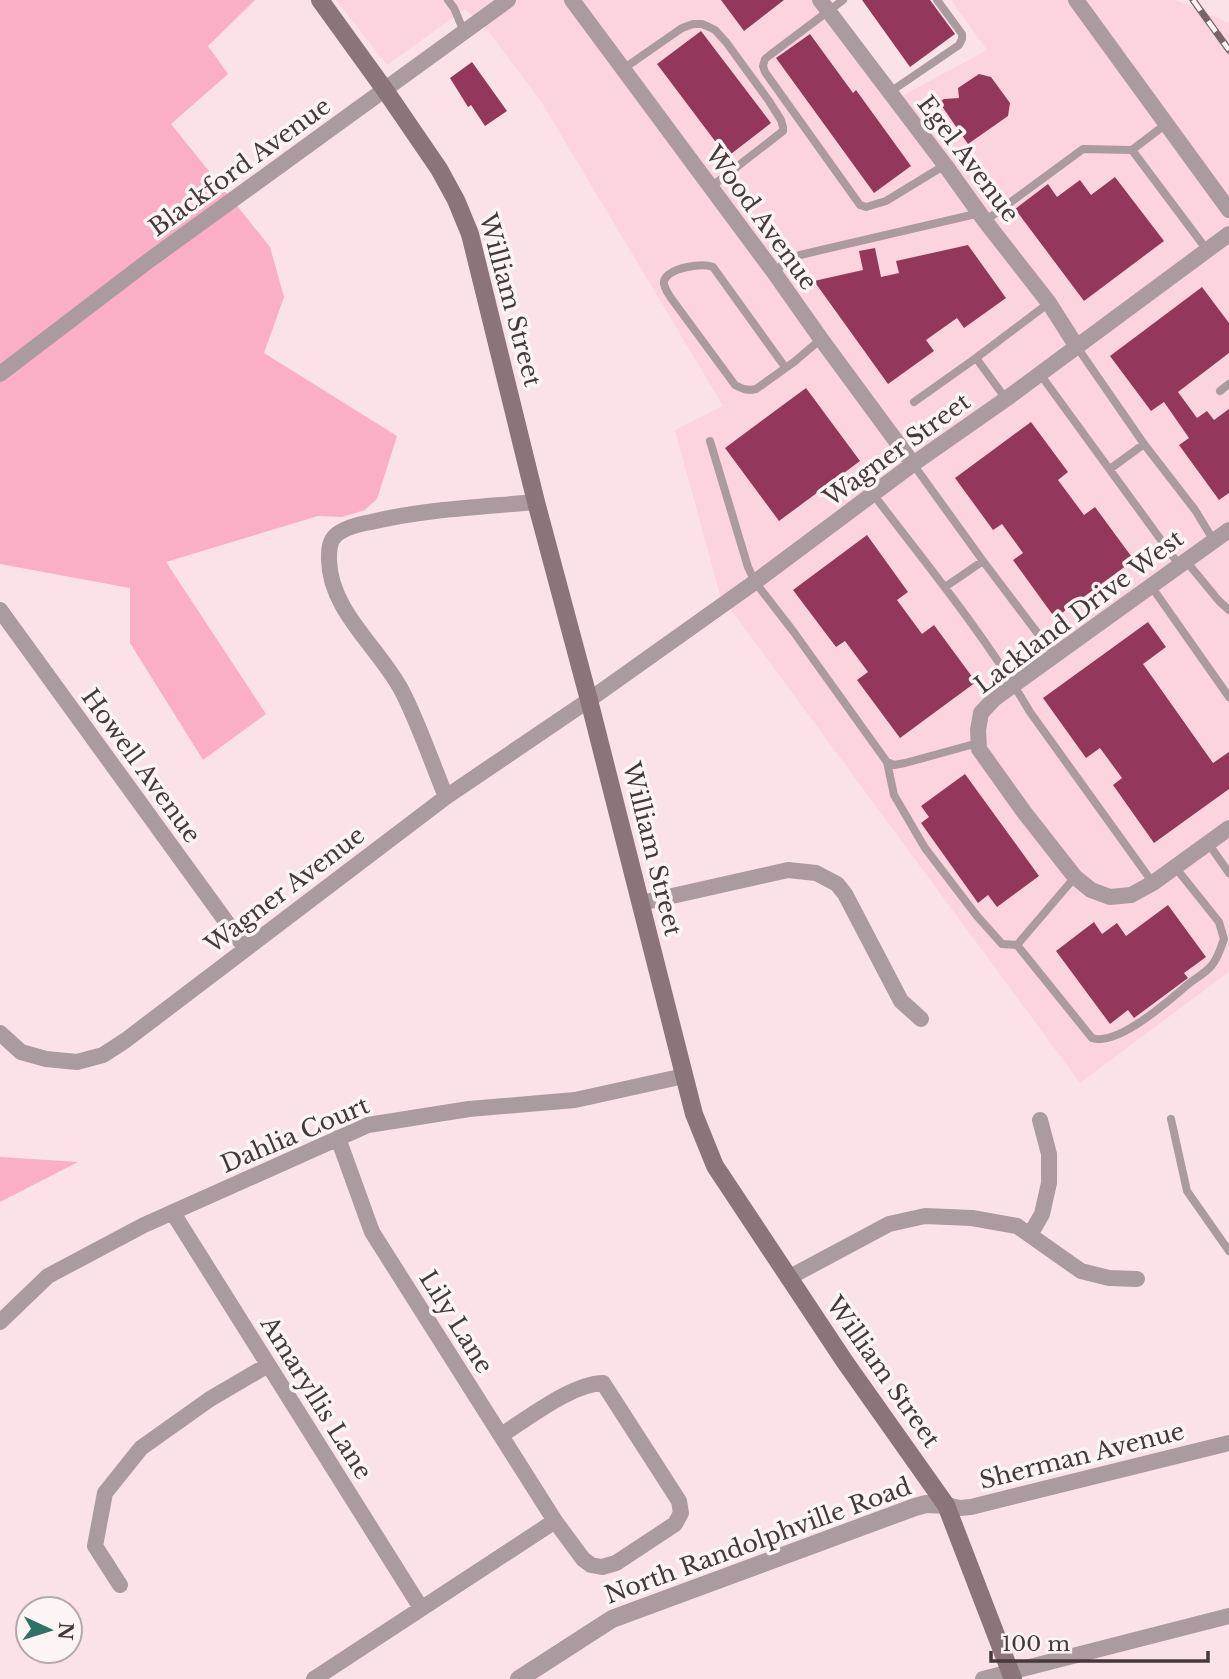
<svg xmlns="http://www.w3.org/2000/svg" width="1229" height="1679" font-family="'Libre Baskerville',serif">
<style>
.built{fill:#fbd4df}
.green{fill:#fbafc7}
.building{fill:#93385b}
.lines{fill:none;stroke-linecap:round;stroke-linejoin:round}
.service{stroke:#ab9a9f;stroke-width:8}
.minor{stroke:#ab9a9f;stroke-width:16}
.tertiary{stroke:#ab9a9f;stroke-width:18}
.secondary{stroke:#8c747b;stroke-width:18}
.rail-casing{stroke:#77656a;stroke-width:7}
.rail{stroke:#fdf4f6;stroke-width:4.5;stroke-dasharray:13;stroke-linecap:butt}
.labels{text-anchor:middle;stroke-width:7;stroke-linejoin:round;paint-order:stroke}
.street-label{font-size:24px;fill:#47383c;stroke:#fdf4f6}
</style>
<rect width="100%" height="100%" fill="#fbe2e9"/>
<path class="built" d="M 336,0 L 822,0 L 896,99 L 987,50 L 951,0 L 1176,0 L 1229,23 L 1229,972 L 1080,1083 L 720,595 L 675,430 L 723,406 L 542,103 L 489,32 L 465,9 L 387,65 Z"/>
<path class="green" d="M 0,0 L 255,0 L 208,46 L 228,74 L 171,124 L 270,247 L 284,297 L 264,353 L 397,436 L 377,499 L 365,510 L 342,517 L 318,516 L 166,562 L 266,714 L 203,760 L 130,643 L 130,588 L 0,564 Z
M 0,1157 L 78,1162 L 0,1202 Z"/>
<path class="building" d="M 721,0 L 784,0 L 744,31 Z
M 862,0 L 930,0 L 955,34 L 910,67 Z
M 701,31 L 771,123 L 727,157 L 657,64 Z
M 810,34 L 853,93 L 856,90 L 911,166 L 874,193 L 776,58 Z
M 472,62 L 507,111 L 485,126 L 471,105 L 468,107 L 450,78 Z
M 979,74 L 991,77 L 1010,103 L 1008,116 L 968,144 L 939,102 L 944,99 L 959,98 L 958,88 Z
M 1115,177 L 1164,241 L 1084,301 L 1015,209 L 1048,184 L 1057,197 L 1080,180 L 1091,195 Z
M 968,245 L 1006,298 L 964,328 L 957,318 L 926,340 L 934,351 L 888,384 L 814,281 L 863,270 L 859,251 L 875,248 L 881,277 L 899,273 L 896,261 Z
M 1202,287 L 1229,323 L 1229,353 L 1178,392 L 1197,418 L 1207,411 L 1214,420 L 1229,409 L 1229,493 L 1219,500 L 1179,445 L 1189,438 L 1164,402 L 1151,411 L 1110,356 Z
M 806,388 L 860,461 L 779,521 L 725,448 Z
M 1031,422 L 1068,472 L 1058,480 L 1084,515 L 1095,507 L 1134,560 L 1055,618 L 1013,560 L 1023,553 L 1002,524 L 993,530 L 955,478 Z
M 867,535 L 908,592 L 897,600 L 922,634 L 934,625 L 976,682 L 900,738 L 857,680 L 868,672 L 845,641 L 836,647 L 793,590 Z
M 1148,622 L 1166,647 L 1143,664 L 1213,763 L 1229,752 L 1229,789 L 1154,843 L 1113,785 L 1122,778 L 1100,748 L 1086,758 L 1043,698 Z
M 965,774 L 1039,876 L 997,907 L 988,895 L 978,903 L 921,823 L 929,817 L 921,806 Z
M 1168,905 L 1206,957 L 1184,973 L 1188,978 L 1134,1018 L 1128,1010 L 1110,1024 L 1056,951 L 1094,922 L 1102,934 L 1117,923 L 1126,936 Z"/>
<g class="lines">
<path class="service" d="M 448,0 L 454,8 L 464,32
M 843,0 L 770,55 L 765,59 L 763,66 L 765,72 L 860,205 L 866,207 L 886,201 L 945,165
M 623,69 L 682,28 L 693,24 L 702,24 L 709,27 L 715,30 L 726,42 L 769,101 L 781,120 L 783,127 L 783,131 L 711,187
M 890,92 L 959,45 L 962,39 L 962,34 L 937,0
M 1132,150 L 1207,250
M 985,221 L 1083,149 L 1132,150 L 1166,124
M 773,271 L 800,255 L 980,213
M 1077,347 L 1144,444 L 1195,510 L 1214,541
M 976,358 L 1049,303
M 785,367 L 713,267 C 702,263 669,267 664,281 C 663,287 668,293 671,298 L 735,385 C 743,389 747,391 756,389 L 794,362 L 821,339
M 1040,374 L 1180,566
M 1220,391 L 1229,384
M 914,402 L 976,358 L 1006,399
M 710,441 L 748,567 L 755,582 L 793,631 L 887,762 L 894,765 L 905,763 L 978,743
M 913,464 L 983,561 L 1054,655
M 1110,469 L 1144,444
M 873,494 C 927,565 985,635 1030,712 L 1153,883
M 1186,561 L 1219,601 L 1229,610
M 1151,586 L 1229,697
M 945,587 L 983,561
M 887,762 L 894,795 L 925,848 L 977,916 L 1002,944 L 1017,945 L 1075,877
M 1208,843 L 1229,873
M 1017,945 L 1092,1038 C 1117,1047 1167,1002 1186,986 C 1194,979 1206,973 1212,965 C 1218,958 1221,947 1224,939 L 1219,922 L 1175,867
M 1171,1119 L 1187,1191 L 1229,1251"/>
<path class="minor" d="M 572,0 L 773,271 L 821,339 L 913,464
M 820,0 L 945,165 L 985,221 L 1049,303 L 1077,347
M 1076,0 L 1229,210
M 0,374 L 151,259 L 508,0
M 1229,530 L 994,699 L 981,713 L 978,730 L 979,749 L 1024,812 L 1075,877 L 1091,890 L 1110,897 L 1131,895 L 1153,883 L 1229,828
M 0,610 L 246,949
M 446,797 C 432,763 420,727 403,693 C 381,649 330,612 329,560 C 329,551 329,541 336,535 C 345,527 360,524 371,522 C 425,509 481,507 536,502
M 641,903 L 788,870 L 816,873 L 837,884 L 845,894 L 901,1001 L 921,1019
M 0,1033 L 21,1052 L 46,1059 L 77,1062 L 103,1055 L 126,1040 L 446,797 L 589,700 L 755,582 L 913,464 L 1006,399 L 1229,234
M 338,1138 L 372,1232 L 555,1521 L 583,1559 L 591,1565 L 602,1567 L 616,1563 L 675,1524 L 681,1513 L 679,1501 L 603,1383 C 571,1384 529,1418 501,1435
M 173,1213 L 421,1608
M 1030,1235 L 1042,1214 L 1049,1183 L 1049,1154 L 1040,1120
M 788,1278 L 889,1224 L 925,1216 L 972,1218 L 1017,1226 L 1081,1271 L 1109,1278 L 1137,1279
M 0,1322 L 48,1276 L 144,1225 L 368,1125 L 469,1109 L 575,1100 L 684,1076
M 946,1505 L 960,1508 L 971,1507 L 1229,1443
M 120,1585 L 95,1546 L 105,1493 L 141,1448 L 210,1399 L 268,1365
M 314,1679 L 555,1521
M 983,1679 L 1229,1616"/>
<path class="tertiary" d="M 519,1679 L 612,1619 L 915,1507 L 926,1504 L 946,1505"/>
<path class="secondary" d="M 320,0 L 385,90 L 439,169 L 456,200 L 470,234 L 536,502 L 589,700 L 680,1059 L 694,1114 L 715,1166 L 845,1362 L 946,1505 L 1013,1679"/>
<defs>
<path id="rail" d="M 1193,0 L 1229,50"/>
</defs>
<use href="#rail" class="rail-casing"/>
<use href="#rail" class="rail"/>
</g>
<g class="labels">
<g class="street-label">
<text transform="translate(968 159) rotate(53)" y="8">Egel Avenue</text>
<text transform="translate(240 167) rotate(-36)" y="8">Blackford Avenue</text>
<text transform="translate(761 218) rotate(54)" y="8">Wood Avenue</text>
<text transform="translate(510 300) rotate(75)" y="8">William Street</text>
<text transform="translate(897 450) rotate(-36)" y="8">Wagner Street</text>
<text transform="translate(1079 612) rotate(-37)" y="8">Lackland Drive West</text>
<text transform="translate(141 766) rotate(54)" y="8">Howell Avenue</text>
<text transform="translate(652 849) rotate(76)" y="8">William Street</text>
<text transform="translate(285 890) rotate(-37)" y="8">Wagner Avenue</text>
<text transform="translate(295 1135) rotate(-23)" y="8">Dahlia Court</text>
<text transform="translate(456 1322) rotate(58)" y="8">Lily Lane</text>
<text transform="translate(883 1372) rotate(55)" y="8">William Street</text>
<text transform="translate(316 1398) rotate(58)" y="8">Amaryllis Lane</text>
<text transform="translate(1082 1456) rotate(-14)" y="8">Sherman Avenue</text>
<text transform="translate(758 1541) rotate(-20)" y="8">North Randolphville Road</text>
</g>
</g>
<g transform="translate(49 1630) rotate(94)"><circle r="33" fill="#fdf4f6" stroke="#b4a9ac" stroke-width="2"/>
<path d="M0-5L12 26L0 18L-12 26Z" fill="#2e7266"/>
<text y="-10" font-size="19" font-weight="bold" text-anchor="middle" fill="#47383c">N</text>
</g>
<path d="M991 1651v10h217v-10" fill="none" stroke="#47383c" stroke-width="3.5"/>
<text x="1002" y="1651" font-size="21" fill="#47383c" stroke="#fdf4f6" stroke-width="5" paint-order="stroke">100 m</text>
</svg>
